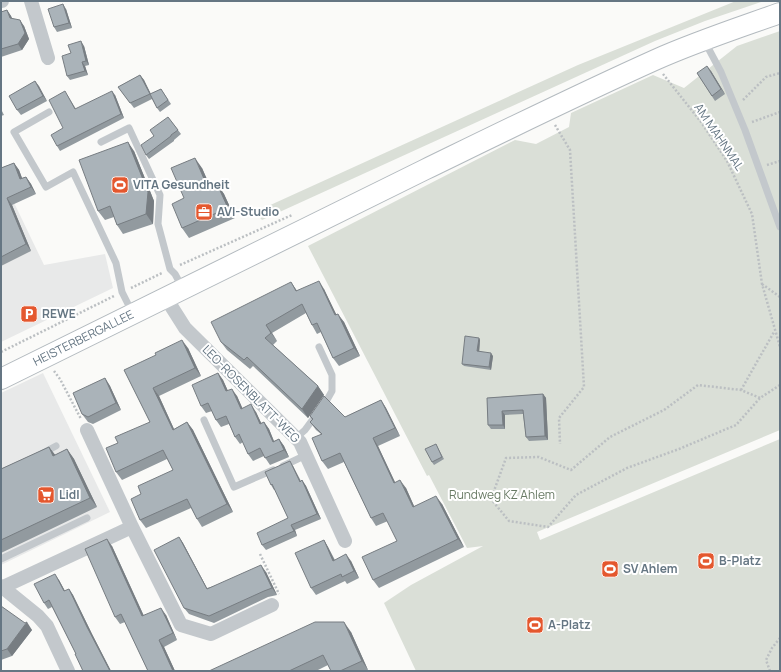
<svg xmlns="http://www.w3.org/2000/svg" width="781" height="672" font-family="Manrope,sans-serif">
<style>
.built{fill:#e8e9e9}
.green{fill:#dadfd7}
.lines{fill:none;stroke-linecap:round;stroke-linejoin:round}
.secondary-casing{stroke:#b3babf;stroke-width:22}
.path{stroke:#bbbfc2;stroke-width:2.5;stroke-dasharray:2 2;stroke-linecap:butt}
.service{stroke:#c3c8cc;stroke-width:7}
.minor{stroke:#c3c8cc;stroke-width:14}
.secondary{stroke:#fff;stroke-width:20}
.wall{fill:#929a9f}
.shaded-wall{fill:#777d82}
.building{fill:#aab3b9;stroke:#777d82}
.labels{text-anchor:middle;stroke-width:4;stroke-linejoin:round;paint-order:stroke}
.street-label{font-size:12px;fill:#657683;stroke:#fff}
.poi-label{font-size:12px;font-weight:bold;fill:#657683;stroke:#fff;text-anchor:start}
.park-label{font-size:12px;fill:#687a64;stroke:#fff}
</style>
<rect width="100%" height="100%" fill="#fafaf8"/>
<path class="built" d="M 6,186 L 44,265 L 105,254 L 113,288 L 1,342 L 1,189 Z
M 43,373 L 110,512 L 1,565 L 1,393 Z"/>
<path class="green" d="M 736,1 L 764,1 L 705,21 L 655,41 L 262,220 L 255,212 L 578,65 Z
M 780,31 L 780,430 L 537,532 L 540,540 L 780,439 L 780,671 L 416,671 L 384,603 L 411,585 L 483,546 L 467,548 L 429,475 L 427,476 L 308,246 L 515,140 L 536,144 L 569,127 L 571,113 L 653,75 L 684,88 L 737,46 Z"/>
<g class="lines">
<defs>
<g id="secondary">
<path id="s1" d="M 1,379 C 142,309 283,239 424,170 C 500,133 577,95 655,60 C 695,42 738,28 780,13"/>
</g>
</defs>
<use href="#secondary" class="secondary-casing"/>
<path class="path" d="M 663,74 L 701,122 L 727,161 L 752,214 L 762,284 L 780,347
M 743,100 L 766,77 L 780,73
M 752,122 L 780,112
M 555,125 L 570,150 L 584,387 L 559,418 L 560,444
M 767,165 L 780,161
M 180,265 L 292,215
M 762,284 L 780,297
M 131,288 L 162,273
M 1,352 L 114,296
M 54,371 L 60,379 L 81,419
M 741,390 L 774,332
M 760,398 L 741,390 L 698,385 L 664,410 L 610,437 L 571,470 L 539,457 L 506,458 L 491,499 L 509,521 L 548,527 L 576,495 L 627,468 L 679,449 L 736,425 L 760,398 L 780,385
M 260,554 L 279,594
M 770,671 L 766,660 L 772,648 L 780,638"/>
<path class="service" d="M 705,42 L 721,72 L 745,130 L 780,227
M 49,112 L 14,132 L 46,187 L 73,172 L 116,263 L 122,292 L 132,312
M 101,142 L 129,128 L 160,195 L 158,224 L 170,269 L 175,274 L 182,287
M 319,347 L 332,375 L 332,391 L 323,407
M 204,420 L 234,487 L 273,470
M 296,438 L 305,430 L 316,415
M 43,453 L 56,446
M 283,466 L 306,455
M 1,559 L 87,518"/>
<path class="minor" d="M 1,1 L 2,1
M 31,1 L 48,58
M 166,298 L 185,328 L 300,442 L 345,541
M 87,430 L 132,527 L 181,625 L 211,634 L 272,605
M 1,586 L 38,616 L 47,626 L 68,671
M 3,587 L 132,527"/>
<use href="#secondary" class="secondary"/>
</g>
<path class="wall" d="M 66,9 L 72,28 L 57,32 L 54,27 Z
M 7,10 L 11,16 L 12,18 L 24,26 L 29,39 L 22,50 L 1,57 L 1,12 Z
M 84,46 L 89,65 L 85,66 L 88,75 L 70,80 L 67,76 L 71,53 Z
M 711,71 L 725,94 L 715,101 L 697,73 Z
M 140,75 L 144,80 L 151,94 L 161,89 L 171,104 L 160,112 L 157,108 L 152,99 L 134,108 L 118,87 Z
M 35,81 L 47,101 L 21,115 L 17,110 Z
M 115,95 L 124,118 L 60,151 L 57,146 L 63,128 L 68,96 L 76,109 Z
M 1,109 L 4,115 L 1,116 Z
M 168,117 L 181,134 L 174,140 L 174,141 L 149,159 L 146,155 L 154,136 Z
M 134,151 L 154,201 L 153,224 L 123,234 L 117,225 L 114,217 L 105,220 L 98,211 Z
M 14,163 L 19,170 L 22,178 L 26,177 L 31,184 L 36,194 L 12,205 L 31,251 L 1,266 L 1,168 Z
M 202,168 L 210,187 L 217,184 L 224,194 L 235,218 L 189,238 L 182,228 L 184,198 Z
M 291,282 L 297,291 L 324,289 L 336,315 L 344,322 L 360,356 L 339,366 L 333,358 L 321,332 L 317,334 L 312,325 L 306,313 L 272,333 L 277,341 L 273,345 L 318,386 L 324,395 L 308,418 L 253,366 L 250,369 L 227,350 L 221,342 Z
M 479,338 L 480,340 L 479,351 L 493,356 L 491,370 L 464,366 L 462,364 Z
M 188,348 L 201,376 L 159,396 L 174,429 L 187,422 L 193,430 L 233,512 L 202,527 L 197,519 L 191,508 L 146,528 L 140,520 L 141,494 L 173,470 L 167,459 L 122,480 L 116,472 L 118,443 L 150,422 L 124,370 Z
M 218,373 L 223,380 L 228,391 L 237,396 L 242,408 L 256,412 L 261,423 L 264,422 L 269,429 L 274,441 L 279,439 L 284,446 L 289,457 L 270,465 L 264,456 L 253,461 L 248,454 L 243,442 L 240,444 L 235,437 L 229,424 L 221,427 L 216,420 L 212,411 L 206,413 L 201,406 Z
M 105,378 L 110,386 L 121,410 L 93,424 L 88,422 L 82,414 Z
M 543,394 L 546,398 L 548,440 L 529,441 L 526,437 L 523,414 L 505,415 L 505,429 L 491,429 L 488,425 L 487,398 Z
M 381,400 L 386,408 L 400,436 L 378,446 L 395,482 L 406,488 L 414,506 L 442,504 L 464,547 L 379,588 L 373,580 L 397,541 L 388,521 L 376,526 L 371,518 L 344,462 L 328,469 L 322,461 L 321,434 L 316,430 L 310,422 L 312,420 L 310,416 L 345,417 Z
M 436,444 L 444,459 L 434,465 L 432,462 Z
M 49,447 L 55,455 L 67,449 L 74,459 L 97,507 L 1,553 L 1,469 Z
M 293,466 L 301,481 L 302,480 L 306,486 L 321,519 L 295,530 L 297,536 L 266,550 L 262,545 L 288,518 L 275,490 L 274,490 L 271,485 Z
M 179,537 L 183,543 L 207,588 L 266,572 L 277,595 L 268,597 L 214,623 L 189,614 L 184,608 Z
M 324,540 L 328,547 L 335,560 L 351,561 L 359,578 L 347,584 L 345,581 L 316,595 L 311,588 Z
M 112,546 L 144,616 L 166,615 L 177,640 L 164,647 L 175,671 L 148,671 L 125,622 L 120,624 L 115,617 Z
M 59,580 L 65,591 L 69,589 L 73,595 L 92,634 L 111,671 L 83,671 L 76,654 L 52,607 L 48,609 L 44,603 Z
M 1,606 L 32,630 L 12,656 L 1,660 Z
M 351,632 L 368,670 L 367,671 L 331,671 L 328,665 L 316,671 L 209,671 Z"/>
<path class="shaded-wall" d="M 63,4 L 66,9 L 72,28 L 69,23 Z
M 7,10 L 11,16 L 14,24 L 10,18 Z
M 20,20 L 24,26 L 29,39 L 22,50 L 18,44 Z
M 81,41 L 84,46 L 89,65 L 86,61 Z
M 82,62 L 85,66 L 88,75 L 85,71 Z
M 707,66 L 711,71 L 725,94 L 721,89 Z
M 140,75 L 144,80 L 153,99 L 150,94 Z
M 35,81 L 39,86 L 47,101 L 43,96 Z
M 112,91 L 115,95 L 124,118 L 121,114 Z
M 128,142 L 134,151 L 154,201 L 153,224 L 146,214 Z
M 195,158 L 202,168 L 215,197 L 208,188 Z
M 14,163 L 19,170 L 25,186 L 20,179 Z
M 26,177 L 31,184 L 36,194 L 31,187 Z
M 217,184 L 224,194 L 235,218 L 228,208 Z
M 7,198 L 12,205 L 31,251 L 26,244 Z
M 319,281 L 324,289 L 341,324 L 335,315 Z
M 291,282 L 297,291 L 296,291 Z
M 338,314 L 344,322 L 360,356 L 354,348 Z
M 266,325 L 272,333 L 277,341 L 271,333 Z
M 479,338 L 480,340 L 479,354 L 477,351 Z
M 182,340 L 188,348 L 201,376 L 195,368 Z
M 491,353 L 493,356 L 491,370 L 489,367 Z
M 218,373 L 223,380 L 231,398 L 226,391 Z
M 105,378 L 110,386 L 121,410 L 116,403 Z
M 318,386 L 324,395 L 308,418 L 302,409 Z
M 153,388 L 159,396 L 178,438 L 173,430 Z
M 232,389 L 237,396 L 246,416 L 241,409 Z
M 543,394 L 546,398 L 548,440 L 545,436 Z
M 381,400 L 386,408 L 400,436 L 395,428 Z
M 251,404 L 256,412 L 265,431 L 260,424 Z
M 502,411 L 505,415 L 505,429 L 503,425 Z
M 187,422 L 193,430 L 233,512 L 227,504 Z
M 264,422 L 269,429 L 277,449 L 273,442 Z
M 373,438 L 378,446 L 399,491 L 394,483 Z
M 279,439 L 284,446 L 289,457 L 284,450 Z
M 49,447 L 56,456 L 53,456 Z
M 67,449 L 74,459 L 97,507 L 90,498 Z
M 290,461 L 293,466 L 303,487 L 300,482 Z
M 302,480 L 306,486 L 321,519 L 317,514 Z
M 400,480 L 406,488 L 418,515 L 413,507 Z
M 436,496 L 442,504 L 464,547 L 458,539 Z
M 291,525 L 295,530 L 297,536 L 294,531 Z
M 179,537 L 183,543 L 211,596 L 207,589 Z
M 107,539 L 112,546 L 147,623 L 142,616 Z
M 324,540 L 328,547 L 338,568 L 333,561 Z
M 346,554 L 351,561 L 359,578 L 354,571 Z
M 261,565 L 266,572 L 277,595 L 272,588 Z
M 55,574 L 59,580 L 68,597 L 64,591 Z
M 69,589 L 73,595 L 92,634 L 111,671 L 110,671 L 87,627 Z
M 161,608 L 166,615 L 177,640 L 173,633 Z
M 27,622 L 32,630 L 12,656 L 7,649 Z
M 344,622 L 351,632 L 368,670 L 362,661 Z
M 159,640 L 164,647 L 175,671 L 173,671 Z"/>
<path class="building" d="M 63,4 L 69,23 L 54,27 L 48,9 Z
M 7,10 L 10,18 L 20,20 L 25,33 L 18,44 L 1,49 L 1,12 Z
M 81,41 L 86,61 L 82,62 L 85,71 L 67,76 L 62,56 L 71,53 L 68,45 Z
M 707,66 L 721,89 L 712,96 L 697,73 Z
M 140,75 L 150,94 L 130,103 L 118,87 Z
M 35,81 L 43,96 L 17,110 L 9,96 Z
M 161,89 L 168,100 L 157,108 L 150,94 Z
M 65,91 L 75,109 L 112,91 L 121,114 L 57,146 L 51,135 L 63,128 L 49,100 Z
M 168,117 L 178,130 L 171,135 L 171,136 L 146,155 L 141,145 L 154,136 L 150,130 Z
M 128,142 L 148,192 L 146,214 L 117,225 L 110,206 L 98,211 L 79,160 Z
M 195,158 L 208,188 L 217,184 L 228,208 L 182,228 L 172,204 L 184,198 L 171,168 Z
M 14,163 L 20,179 L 26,177 L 31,187 L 7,198 L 26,244 L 1,257 L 1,168 Z
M 319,281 L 335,315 L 338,314 L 354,348 L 333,358 L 317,323 L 312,325 L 302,304 L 266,325 L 271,333 L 265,338 L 318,386 L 302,409 L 247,357 L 244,360 L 221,342 L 211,322 L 291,282 L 296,291 Z
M 465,336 L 479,338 L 477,351 L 491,353 L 489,367 L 462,364 Z
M 182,340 L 195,368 L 153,388 L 173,430 L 187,422 L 227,504 L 197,519 L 187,499 L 140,520 L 131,499 L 141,494 L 138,486 L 173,470 L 163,450 L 116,472 L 106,448 L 118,443 L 115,437 L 150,422 L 124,370 L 156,355 L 155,353 Z
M 218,373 L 226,391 L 232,389 L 241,409 L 251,404 L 260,424 L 264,422 L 273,442 L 279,439 L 284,450 L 265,458 L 260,448 L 248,454 L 239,434 L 235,437 L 226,416 L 216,420 L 208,403 L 201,406 L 192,385 Z
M 105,378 L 116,403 L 88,417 L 82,414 L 73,393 Z
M 543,394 L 545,436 L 526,437 L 523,410 L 502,411 L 503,425 L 488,425 L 487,398 Z
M 324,396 L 345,417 L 381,400 L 395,428 L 373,438 L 394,483 L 400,480 L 413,507 L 436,496 L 458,539 L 373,580 L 362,557 L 397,541 L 383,513 L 371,518 L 340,453 L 322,461 L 312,438 L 322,434 L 310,422 L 313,419 L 310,416 Z
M 436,444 L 442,457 L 432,462 L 425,449 Z
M 49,447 L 53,456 L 67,449 L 90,498 L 1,540 L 1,469 Z
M 290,461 L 300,482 L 302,480 L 317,514 L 291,525 L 294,531 L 262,545 L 257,533 L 288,518 L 272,484 L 271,485 L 265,472 Z
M 179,537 L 207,589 L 261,565 L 272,588 L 264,591 L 209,616 L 184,608 L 154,550 Z
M 107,539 L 142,616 L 161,608 L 173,633 L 159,640 L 173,671 L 148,671 L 121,614 L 115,617 L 85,549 Z
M 324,540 L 333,561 L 346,554 L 354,571 L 342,577 L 341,574 L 311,588 L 295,553 Z
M 55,574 L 64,591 L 69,589 L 87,627 L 110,671 L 83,671 L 75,654 L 76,654 L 49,600 L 44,603 L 34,584 Z
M 1,606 L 25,623 L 27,622 L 7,649 L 1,651 L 1,633 L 2,632 L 1,631 Z
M 315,622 L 344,622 L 362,661 L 340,671 L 331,671 L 323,655 L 289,671 L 209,671 Z"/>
<defs>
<symbol id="stadium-square" viewBox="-11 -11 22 22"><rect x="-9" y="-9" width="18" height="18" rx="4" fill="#e4572e" stroke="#fff"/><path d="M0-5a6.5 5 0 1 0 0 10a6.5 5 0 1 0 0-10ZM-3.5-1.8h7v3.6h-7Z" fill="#fff"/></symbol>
<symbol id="office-square" viewBox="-11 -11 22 22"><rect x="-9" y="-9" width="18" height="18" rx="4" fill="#e4572e" stroke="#fff"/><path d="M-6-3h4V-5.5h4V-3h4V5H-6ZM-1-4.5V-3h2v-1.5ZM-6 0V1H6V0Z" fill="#fff"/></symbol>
<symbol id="parking-square" viewBox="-11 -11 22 22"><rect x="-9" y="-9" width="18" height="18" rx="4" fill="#e4572e" stroke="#fff"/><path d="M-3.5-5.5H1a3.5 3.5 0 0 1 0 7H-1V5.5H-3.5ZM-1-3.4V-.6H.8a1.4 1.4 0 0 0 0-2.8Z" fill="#fff"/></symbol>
<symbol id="supermarket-square" viewBox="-11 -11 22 22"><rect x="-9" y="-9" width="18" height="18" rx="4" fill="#e4572e" stroke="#fff"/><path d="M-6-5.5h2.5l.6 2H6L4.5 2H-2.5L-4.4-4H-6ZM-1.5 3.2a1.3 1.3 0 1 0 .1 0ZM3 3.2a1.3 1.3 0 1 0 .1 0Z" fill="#fff"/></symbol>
</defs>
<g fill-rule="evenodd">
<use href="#stadium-square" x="110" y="175" width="20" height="20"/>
<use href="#office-square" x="194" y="202" width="20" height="20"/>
<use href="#parking-square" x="19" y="304" width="20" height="20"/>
<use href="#supermarket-square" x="36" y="485" width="20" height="20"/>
<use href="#stadium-square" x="696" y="551" width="20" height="20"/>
<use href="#stadium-square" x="600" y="559" width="20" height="20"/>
<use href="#stadium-square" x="525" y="615" width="20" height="20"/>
</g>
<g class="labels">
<g class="street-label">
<text transform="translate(719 137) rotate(56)" y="4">AM MAHNMAL</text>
<text dy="4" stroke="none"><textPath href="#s1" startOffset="92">HEISTERBERGALLEE</textPath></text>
<text transform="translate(251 394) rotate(45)" y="4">LEO-ROSENBLATT-WEG</text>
</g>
<g class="poi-label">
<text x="133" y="189">VITA Gesundheit</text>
<text x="217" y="216">AVI-Studio</text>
<text x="42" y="318">REWE</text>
<text x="59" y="499">Lidl</text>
<text x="719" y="565">B-Platz</text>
<text x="623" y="573">SV Ahlem</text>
<text x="548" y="629">A-Platz</text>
</g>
<g class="park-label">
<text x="502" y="499">Rundweg KZ Ahlem</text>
</g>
</g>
<rect width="781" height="672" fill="none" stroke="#657683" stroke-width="4"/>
</svg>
